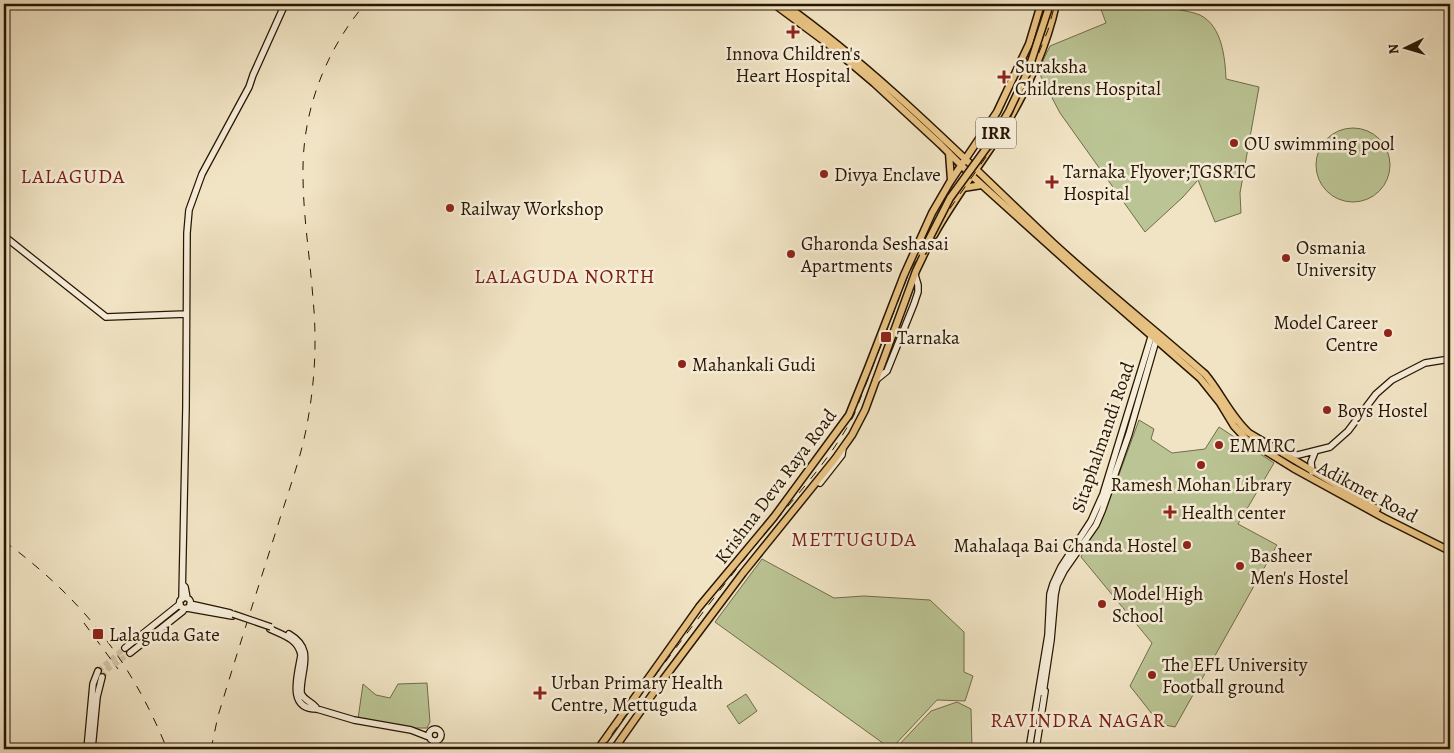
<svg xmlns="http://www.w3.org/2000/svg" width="1454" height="753" font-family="Alegreya,serif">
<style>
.green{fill:#bbc494;stroke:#716c4a}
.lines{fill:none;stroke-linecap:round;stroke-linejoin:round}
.secondary-tunnel{stroke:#d3c5a7;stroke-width:5.5;stroke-dasharray:5.5 3;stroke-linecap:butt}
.secondary-casing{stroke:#271500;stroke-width:8}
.primary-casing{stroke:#271500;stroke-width:9}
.secondary{stroke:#f6edd9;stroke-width:5.5}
.primary{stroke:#e8c282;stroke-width:6}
.rail{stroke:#271500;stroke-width:1;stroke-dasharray:9 9;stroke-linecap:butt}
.secondary-bridge-casing{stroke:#271500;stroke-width:8;stroke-linecap:butt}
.primary-bridge-casing{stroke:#271500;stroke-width:9;stroke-linecap:butt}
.secondary-bridge{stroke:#f6edd9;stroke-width:5.5}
.primary-bridge{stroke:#e8c282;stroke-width:6}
.poi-dot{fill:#8f2418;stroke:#f6edd9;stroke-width:2}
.labels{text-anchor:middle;stroke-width:5;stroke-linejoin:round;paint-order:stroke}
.shield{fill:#f6edd9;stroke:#655641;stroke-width:1}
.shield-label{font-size:18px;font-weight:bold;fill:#271500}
.poi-label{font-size:19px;fill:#271500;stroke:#f6edd9;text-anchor:start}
.street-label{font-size:19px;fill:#271500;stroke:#f6edd9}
.neighbourhood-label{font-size:20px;letter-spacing:1px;fill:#7a1f14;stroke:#f6edd9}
</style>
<rect width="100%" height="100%" fill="#f1e4c4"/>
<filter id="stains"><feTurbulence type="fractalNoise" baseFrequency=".004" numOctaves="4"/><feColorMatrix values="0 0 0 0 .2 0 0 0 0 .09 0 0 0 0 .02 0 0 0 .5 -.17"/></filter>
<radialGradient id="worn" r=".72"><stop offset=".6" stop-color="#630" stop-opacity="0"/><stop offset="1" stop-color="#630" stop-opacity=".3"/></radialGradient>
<path class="green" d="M 1099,4 L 1176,4 L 1177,9 C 1184,11 1193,12 1200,15 C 1222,26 1225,57 1226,79 L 1259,87 L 1240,193 L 1241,213 L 1215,222 L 1198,180 L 1183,197 L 1145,232 L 1060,113 L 1038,71 L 1050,46 L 1106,23 Z
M1316 165a37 37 0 1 1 74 0a37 37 0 1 1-74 0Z
M 1139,420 L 1154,429 L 1151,439 L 1172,453 L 1205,449 L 1219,427 L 1274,463 L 1238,524 L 1277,545 L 1175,727 L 1160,724 L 1130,686 L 1152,643 L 1081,557 L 1113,491 Z
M 762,559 L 834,598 L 864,596 L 930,600 L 964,632 L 964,672 L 973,676 L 965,701 L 937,700 L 891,749 L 715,622 Z
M 427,683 L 430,722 L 427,728 L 414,728 L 358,719 L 363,684 L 376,695 L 390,698 L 398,684 Z
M 746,694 L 757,711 L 739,724 L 727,706 Z
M 957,702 L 971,709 L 972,749 L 895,749 L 931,711 Z"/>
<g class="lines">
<path class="secondary-tunnel" d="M 98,671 L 125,648
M 102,677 L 108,669 L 130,653"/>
<defs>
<path id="secondary" d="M 4,236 L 106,317 L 186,314
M 876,380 L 887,371 L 914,304 L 918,292 L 918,285 L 915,275
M 1286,454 L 1298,455 L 1330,447 L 1348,431 L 1376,394 L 1392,380 L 1425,363 L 1450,359
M 1312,472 L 1311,462 L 1315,452
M 820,483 L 842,455 L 843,448
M 183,585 L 185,587 L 187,598
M179.5 603a5.5 5.5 0 1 1 11 0a5.5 5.5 0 1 1-11 0Z
M 182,599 L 186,407 L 187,233 L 189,210 L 202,174 L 249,87 L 253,75 L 285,4
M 190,604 L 230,613
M 187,608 L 232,616
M 270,629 C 283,635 298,639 301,655 C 298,675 286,709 317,709 L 354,720 L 411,730 L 429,737
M 289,634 C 316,650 300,669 301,693 C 304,701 313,702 317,709
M 125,648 L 180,604
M 130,653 L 183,611 L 184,609
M 1043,693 L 1051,640 L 1055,595 L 1057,585 L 1064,571 L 1096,525 L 1102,511 L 1129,434 L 1157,337
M429 735a6 6 0 1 1 12 0a6 6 0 1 1-12 0Z
M 87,749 L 93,684 L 98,671
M 92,749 L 97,697 L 102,677
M 434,749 L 436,741
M 1029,749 L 1048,635 L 1050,594 L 1053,584 L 1061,567 L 1091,521 L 1103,494 L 1152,334
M 1036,749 L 1045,691"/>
<path id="primary" d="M 774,4 L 828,44 L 874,83 L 941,145 L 972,176 L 1083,276 L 1200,378 L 1220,403 L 1234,426 L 1246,439 L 1293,468 L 1384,518 L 1450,551
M 784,4 C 882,74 966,161 1053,243 C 1102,288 1155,330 1205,374 C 1221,393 1231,417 1249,433 L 1377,509
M 949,153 L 951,180
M 963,188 L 982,185
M 934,235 C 955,197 982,163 1005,126 C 1027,91 1047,45 1056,4
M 598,749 L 699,607 L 774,517 L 849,415 L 868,368 L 904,275 L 932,213 L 950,182 L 997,112 L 1029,44 L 1041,4
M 614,749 L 659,685 L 743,573 L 835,459 L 852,435 L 865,410 L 916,271 L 927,248"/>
</defs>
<use href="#secondary" class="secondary-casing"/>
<use href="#primary" class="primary-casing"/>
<use href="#secondary" class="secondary"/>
<use href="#primary" class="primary"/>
<path class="rail" d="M 4,541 C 81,598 131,660 167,749
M 84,623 L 118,669
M 211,749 L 218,716 C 237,653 257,591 277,528 C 288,492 302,456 308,419 C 315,380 317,339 313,299 C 310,257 303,216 303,174 C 302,112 325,51 365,4
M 601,749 C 651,681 701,613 754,547 C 788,504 829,463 854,415 L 910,270 L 953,204 L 991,150 L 1009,121 L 1034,65 L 1048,30 L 1055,4"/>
<defs>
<path id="secondary-bridge" d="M 233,614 L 271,627"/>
<path id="primary-bridge" d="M 922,253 L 950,198 L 990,143 L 1009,111 L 1028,71 L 1050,4"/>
</defs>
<use href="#secondary-bridge" class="secondary-bridge-casing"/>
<use href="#primary-bridge" class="primary-bridge-casing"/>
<use href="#secondary-bridge" class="secondary-bridge"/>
<use href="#primary-bridge" class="primary-bridge"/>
</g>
<g class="poi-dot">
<path d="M790.5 24.5h5v5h5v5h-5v5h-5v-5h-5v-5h5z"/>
<path d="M1001.5 69.5h5v5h5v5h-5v5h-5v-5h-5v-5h5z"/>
<circle cx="1234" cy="143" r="5"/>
<circle cx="824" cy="174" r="5"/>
<path d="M1049.5 174.5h5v5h5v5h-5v5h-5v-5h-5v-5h5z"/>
<circle cx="450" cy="208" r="5"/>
<circle cx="791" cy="254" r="5"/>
<circle cx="1286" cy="258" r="5"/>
<circle cx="1388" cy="333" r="5"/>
<rect x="880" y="331" width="12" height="12" rx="2.5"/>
<circle cx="682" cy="364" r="5"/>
<circle cx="1327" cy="410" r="5"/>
<circle cx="1219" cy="445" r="5"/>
<circle cx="1201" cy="465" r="5"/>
<path d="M1167.5 504.5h5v5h5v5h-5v5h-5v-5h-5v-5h5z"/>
<circle cx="1187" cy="545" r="5"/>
<circle cx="1240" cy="566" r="5"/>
<circle cx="1102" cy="604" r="5"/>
<rect x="92" y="628" width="12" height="12" rx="2.5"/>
<circle cx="1152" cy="675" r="5"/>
<path d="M537.5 685.5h5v5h5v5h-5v5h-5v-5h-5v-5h5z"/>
</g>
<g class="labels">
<rect class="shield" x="976" y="117.5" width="40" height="31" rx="4"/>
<g class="shield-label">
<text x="996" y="139">IRR</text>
</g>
<g class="poi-label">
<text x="793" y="60" text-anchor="middle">Innova Children's<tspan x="793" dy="22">Heart Hospital</tspan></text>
<text x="1015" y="73">Suraksha<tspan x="1015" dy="22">Childrens Hospital</tspan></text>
<text x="1244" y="150">OU swimming pool</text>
<text x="1063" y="178">Tarnaka Flyover;TGSRTC<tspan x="1063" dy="22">Hospital</tspan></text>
<text x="834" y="181">Divya Enclave</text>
<text x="460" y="215">Railway Workshop</text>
<text x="801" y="250">Gharonda Seshasai<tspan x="801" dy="22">Apartments</tspan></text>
<text x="1296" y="254">Osmania<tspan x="1296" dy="22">University</tspan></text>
<text x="1378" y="329" text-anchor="end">Model Career<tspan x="1378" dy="22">Centre</tspan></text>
<text x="897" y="344">Tarnaka</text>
<text x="692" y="371">Mahankali Gudi</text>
<text x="1337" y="417">Boys Hostel</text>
<text x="1229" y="452">EMMRC</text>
<text x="1201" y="491" text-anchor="middle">Ramesh Mohan Library</text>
<text x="1181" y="519">Health center</text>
<text x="1177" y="552" text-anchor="end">Mahalaqa Bai Chanda Hostel</text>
<text x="1250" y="562">Basheer<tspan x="1250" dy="22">Men's Hostel</tspan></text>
<text x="1112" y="600">Model High<tspan x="1112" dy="22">School</tspan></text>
<text x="109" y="641">Lalaguda Gate</text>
<text x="1162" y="671">The EFL University<tspan x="1162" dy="22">Football ground</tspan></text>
<text x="551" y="689">Urban Primary Health<tspan x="551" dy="22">Centre, Mettuguda</tspan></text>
</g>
<g class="street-label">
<text transform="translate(1102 437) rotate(-71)" y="7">Sitaphalmandi Road</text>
<text transform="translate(775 486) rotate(-53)" y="7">Krishna Deva Raya Road</text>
<text transform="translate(1368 491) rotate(28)" y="7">Adikmet Road</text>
</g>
<g class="neighbourhood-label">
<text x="73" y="183">LALAGUDA</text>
<text x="565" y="283">LALAGUDA NORTH</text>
<text x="854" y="546">METTUGUDA</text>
<text x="1078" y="727">RAVINDRA NAGAR</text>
</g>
</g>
<rect width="1454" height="753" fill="none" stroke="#f1e4c4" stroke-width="20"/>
<rect x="5" y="5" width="1444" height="743" fill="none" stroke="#271500" stroke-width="2.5"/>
<rect x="10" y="10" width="1434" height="733" fill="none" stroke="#271500"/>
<g transform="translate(1406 48) rotate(265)" stroke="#f6edd9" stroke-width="4" paint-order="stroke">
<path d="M0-4L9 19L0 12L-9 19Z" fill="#271500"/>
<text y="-8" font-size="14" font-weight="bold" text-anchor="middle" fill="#271500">N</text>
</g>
<rect width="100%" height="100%" filter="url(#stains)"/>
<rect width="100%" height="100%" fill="url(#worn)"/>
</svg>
